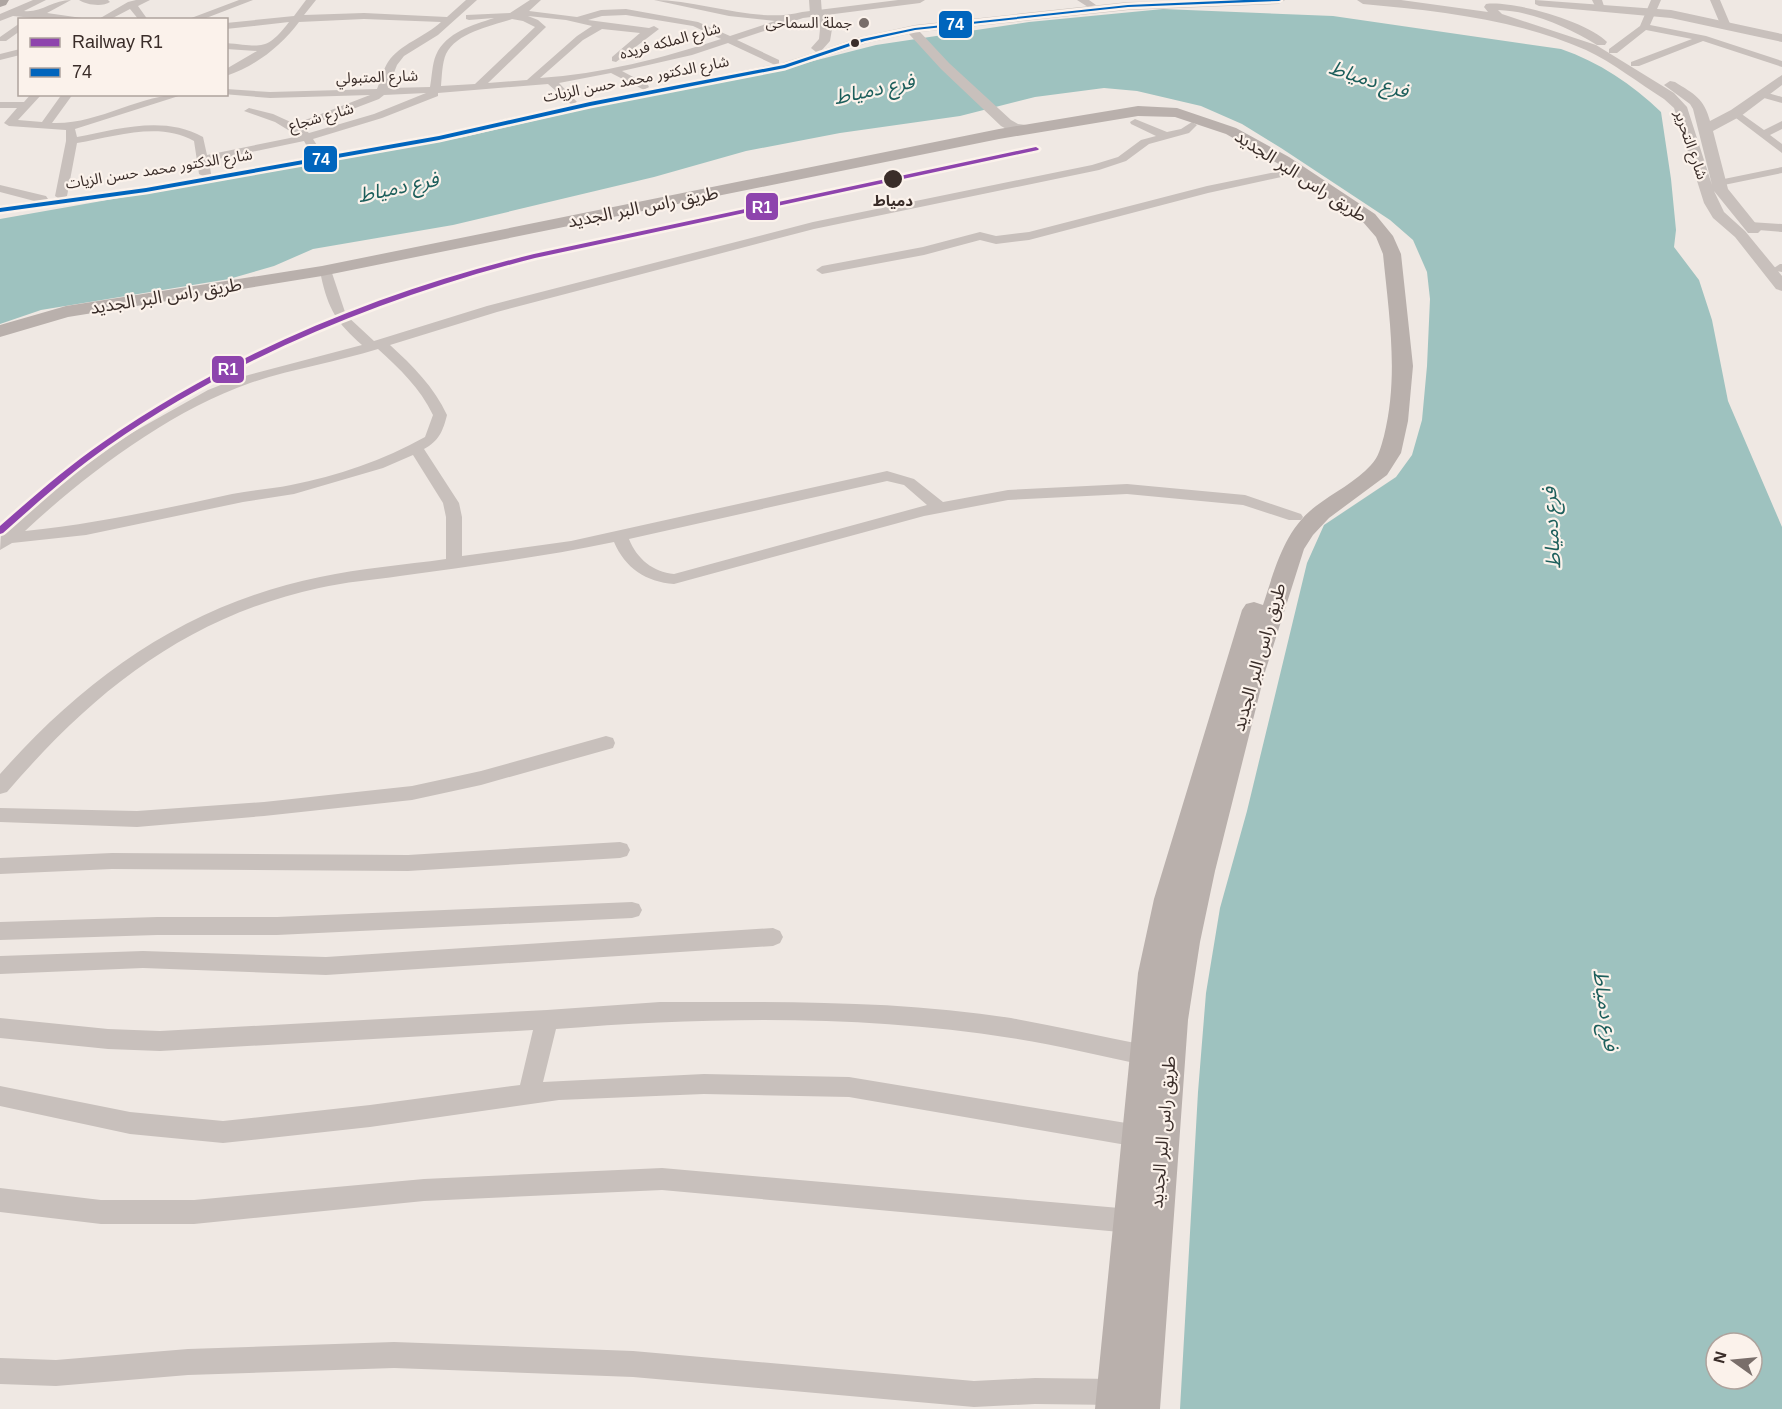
<svg xmlns="http://www.w3.org/2000/svg" width="1782" height="1409" font-family="Helvetica,'Noto Sans Arabic',sans-serif">
<style>
.water{fill:#9ec2bf;fill-rule:evenodd}
.lines{fill:none;stroke-linecap:round;stroke-linejoin:round}
.minor{fill:#c8c0bc;fill-rule:evenodd}
.tertiary{fill:#c8c0bc;fill-rule:evenodd}
.secondary{fill:#b9b0ac;fill-rule:evenodd}
.trunk{fill:#aea6a2;fill-rule:evenodd}
.bus-1-casing{stroke:#fbf2eb;stroke-width:5}
.bus-1{fill:#0065bd;fill-rule:evenodd}
.rail-1-casing{stroke:#fbf2eb;stroke-width:5}
.rail-1{fill:#8e44ad;fill-rule:evenodd}
.poi-dot{fill:#796e6a;stroke:#fbf2eb;stroke-width:2}
.bus-dot{fill:#3a2d29;stroke:#fbf2eb;stroke-width:2}
.labels{text-anchor:middle;stroke-width:4.5;stroke-linejoin:round;paint-order:stroke}
.far-poi-label{font-size:15px;fill:#3a2d29;stroke:#fbf2eb;text-anchor:end}
.far-street-label{font-size:15px;fill:#3a2d29;stroke:#fbf2eb}
.far-stop-label{font-size:15px;font-weight:bold;fill:#3a2d29;stroke:#fbf2eb}
.street-label{font-size:18px;fill:#3a2d29;stroke:#fbf2eb}
.water-label{font-size:20px;font-style:italic;fill:#1c5e5b;stroke:#fbf2eb}
.line-badge{stroke:#fbf2eb;stroke-width:2}
.badge-label{font-size:16px;text-anchor:middle;font-weight:bold;fill:#fff}
</style>
<rect width="100%" height="100%" fill="#efe8e3"/>
<path class="water" d="M 1163,9 L 1333,16 L 1561,49 C 1599,62 1632,84 1661,112 L 1671,179 L 1676,230 L 1674,247 L 1699,280 L 1712,320 L 1728,401 L 1782,527 L 1782,1409 L 1180,1409 L 1198,1092 L 1206,993 L 1220,908 L 1247,811 L 1307,563 L 1324,525 L 1396,477 L 1412,455 L 1422,420 L 1427,366 L 1430,299 L 1427,272 L 1413,240 L 1390,220 L 1281,148 L 1242,124 L 1201,106 L 1137,91 L 1104,88 L 1035,97 L 960,116 L 840,133 L 746,151 L 654,177 L 453,225 L 313,249 L 274,266 L 229,279 L 41,310 L 0,324 L 0,219 L 464,137 L 602,105 L 770,72 L 876,45 L 1029,22 ZM 1716,1343 L 1752,1343 L 1752,1379 L 1716,1379 Z"/>
<g class="lines">
<path class="minor" d="M 33,0 L 46,0 L 24,11 C 41,13 53,0 71,0 L 47,13 L 96,20 L 54,20 L 13,16 L 0,21 L 0,14 Z
M 79,0 L 108,0 L 110,2 C 103,7 86,5 79,0 Z
M 136,0 L 150,0 L 138,6 L 148,20 L 139,20 L 130,9 L 109,20 L 97,20 L 128,2 Z
M 239,0 L 253,0 L 201,20 L 186,20 Z
M 306,0 L 316,0 L 304,15 L 364,13 L 447,17 L 466,0 L 477,0 L 438,35 L 404,56 L 397,65 L 388,88 L 430,87 C 432,77 432,64 436,55 C 446,32 473,25 494,18 L 469,20 L 466,19 L 466,15 L 510,13 L 530,0 L 541,0 L 529,11 L 577,17 L 601,10 L 626,9 L 698,22 L 730,36 L 775,21 L 729,16 L 654,0 C 702,0 757,24 802,12 L 898,0 L 925,0 L 920,3 L 803,18 L 737,40 L 779,60 L 779,64 L 775,65 L 728,43 L 692,55 L 622,71 L 648,85 L 649,87 L 644,90 L 611,73 L 559,83 L 577,102 L 572,105 L 548,84 L 438,93 L 438,96 L 382,118 L 313,139 L 322,153 L 320,155 L 312,155 L 304,141 L 209,161 L 211,174 L 205,177 L 199,174 L 194,141 C 159,121 114,137 77,143 L 67,196 L 61,200 L 55,196 L 66,141 L 66,130 L 9,126 L 4,123 L 17,108 L 0,108 L 0,102 L 24,102 L 31,94 L 42,94 L 18,120 L 42,122 L 62,94 L 73,94 L 52,123 C 98,125 139,94 185,94 L 75,129 L 77,137 C 118,129 164,115 203,137 L 207,155 L 290,138 L 298,136 L 275,122 L 244,111 L 249,108 L 273,114 L 295,124 L 370,95 L 270,98 L 223,94 L 226,94 L 226,89 L 270,92 L 377,89 C 381,80 383,70 388,62 C 400,44 425,37 441,22 L 364,19 L 299,22 C 281,46 256,66 226,76 L 226,69 L 257,51 L 226,49 L 226,43 C 261,46 266,52 289,22 L 226,29 L 226,23 L 294,16 ZM 626,15 L 693,26 L 721,39 C 663,58 601,74 540,78 L 583,40 L 602,29 L 640,33 L 612,57 L 612,61 L 616,62 L 659,29 L 654,26 L 649,28 L 588,20 L 602,16 ZM 528,16 L 566,20 L 592,26 L 577,36 L 527,80 L 488,83 L 546,27 L 538,20 ZM 512,19 L 523,21 L 535,27 L 475,84 L 441,86 C 442,76 442,63 446,54 C 457,32 491,26 512,19 ZM 426,93 L 374,114 L 316,131 L 309,133 L 303,128 L 379,99 L 384,95 Z
M 1077,0 L 1089,0 L 1096,5 L 1088,7 Z
M 1592,0 L 1602,0 L 1604,6 L 1596,8 Z
M 1651,0 L 1661,0 L 1650,25 L 1706,36 L 1782,61 L 1782,67 L 1703,41 L 1639,66 L 1631,66 L 1631,62 L 1692,39 L 1646,30 L 1617,53 L 1609,53 L 1609,49 L 1640,26 Z
M 1710,0 L 1720,0 L 1731,26 L 1729,28 L 1721,26 Z
M 20,23 L 20,31 L 6,41 L 0,41 L 0,37 Z
M 20,49 L 20,55 L 0,60 L 0,54 Z
M 1761,91 L 1782,97 L 1782,103 L 1757,96 L 1757,92 Z
M 1736,110 L 1764,130 L 1782,121 L 1782,129 L 1770,135 L 1782,144 L 1782,153 L 1732,115 L 1731,113 Z
M 1135,119 L 1167,132 L 1181,129 L 1192,122 L 1197,125 L 1189,133 L 1149,144 L 1126,161 L 1099,170 L 814,229 L 497,312 L 390,345 C 413,366 434,387 447,415 C 443,431 439,441 424,449 L 459,503 L 462,517 L 462,556 L 571,541 L 887,471 L 914,479 L 943,502 L 1008,490 L 1127,484 L 1245,495 L 1301,514 L 1303,517 L 1301,520 L 1289,520 L 1243,505 L 1127,494 L 1008,500 L 924,516 L 674,584 C 646,582 625,568 614,542 C 543,557 471,566 400,576 C 373,580 345,582 319,588 C 186,617 93,692 7,792 L 0,794 L 0,774 C 88,675 188,604 320,577 C 361,568 404,565 446,559 L 446,517 L 443,503 L 413,455 L 383,468 L 294,494 L 243,502 L 86,535 L 12,543 L 0,550 L 1,534 L 53,489 L 128,435 L 208,390 L 241,377 L 362,345 C 337,323 328,309 321,276 L 322,273 L 332,273 L 346,315 L 374,341 L 487,306 L 813,222 L 1092,165 L 1118,157 L 1141,140 L 1156,136 L 1131,124 L 1130,122 ZM 378,349 C 400,369 420,388 433,415 L 425,437 C 384,460 337,476 291,485 C 272,489 252,490 232,494 C 163,509 95,524 25,531 C 86,474 170,411 250,383 C 291,369 336,362 378,349 ZM 887,481 L 904,485 L 927,505 L 674,574 C 653,572 637,559 629,539 Z
M 1782,167 L 1782,173 L 1719,186 L 1713,183 L 1719,180 Z
M 1291,169 L 1295,170 L 1295,174 L 1208,193 L 1029,240 L 996,244 L 980,240 L 924,255 L 822,274 L 816,270 L 822,266 L 923,247 L 980,232 L 996,236 L 1029,232 L 1207,186 Z
M 0,185 L 46,196 L 48,199 L 42,203 L 0,192 Z
M 1750,222 L 1782,224 L 1782,232 L 1746,229 L 1746,223 Z
M 1780,264 L 1782,264 L 1782,272 L 1776,271 L 1774,268 Z
M 606,736 L 613,738 L 615,743 L 613,748 L 481,785 L 412,800 L 264,816 L 137,827 L 0,822 L 0,808 L 137,811 L 264,802 L 412,786 L 481,771 Z
M 620,842 L 627,844 L 630,850 L 627,856 L 620,858 L 408,871 L 112,869 L 0,874 L 0,858 L 112,853 L 408,855 Z
M 632,902 L 639,904 L 642,910 L 639,916 L 632,918 L 277,935 L 157,935 L 0,940 L 0,922 L 157,917 L 277,917 Z
M 773,928 L 780,931 L 783,937 L 780,943 L 773,946 L 326,975 L 143,968 L 0,974 L 0,956 L 143,951 L 326,957 Z
M 660,1002 C 777,1002 895,1000 1011,1018 C 1056,1026 1100,1036 1145,1045 L 1153,1048 L 1156,1055 L 1153,1062 L 1145,1065 C 1100,1056 1056,1045 1011,1038 C 864,1014 703,1017 556,1029 L 543,1082 L 704,1074 L 849,1077 L 1138,1125 L 1146,1128 L 1150,1136 L 1146,1144 L 1138,1147 L 849,1097 L 704,1094 L 559,1100 L 370,1127 L 223,1143 L 130,1134 L 0,1106 L 0,1086 L 130,1112 L 223,1121 L 370,1105 L 520,1085 L 533,1030 L 160,1051 L 108,1049 L 0,1038 L 0,1018 L 108,1029 L 160,1031 L 547,1010 Z
M 662,1168 L 1131,1209 L 1140,1213 L 1143,1221 L 1140,1229 L 1131,1233 L 662,1190 L 424,1201 L 194,1224 L 101,1224 L 0,1212 L 0,1188 L 101,1200 L 194,1200 L 424,1179 Z
M 394,1342 L 633,1351 L 974,1381 L 1035,1378 L 1116,1379 L 1125,1383 L 1129,1392 L 1125,1401 L 1116,1405 L 1035,1404 L 974,1407 L 633,1377 L 394,1368 L 188,1375 L 56,1386 L 0,1384 L 0,1358 L 56,1360 L 188,1349 Z"/>
<path class="tertiary" d="M 809,0 L 821,0 L 822,14 L 832,29 L 830,41 L 822,50 L 860,37 L 915,25 L 1128,2 L 1285,0 L 1279,4 L 1128,10 L 920,32 L 949,63 L 1011,120 L 1018,124 L 1034,126 L 1036,129 L 1034,132 C 1022,135 1011,132 1001,126 L 941,69 L 909,34 L 867,43 L 785,70 L 590,108 L 439,142 L 146,194 L 0,214 L 0,206 L 146,186 L 439,134 L 590,100 L 782,63 L 816,52 L 811,48 L 819,39 L 820,29 L 810,14 Z
M 1357,0 L 1401,0 L 1488,12 L 1484,7 L 1486,4 C 1512,0 1589,22 1607,42 L 1605,45 L 1597,45 C 1568,27 1532,11 1498,10 L 1502,14 L 1596,45 L 1674,93 L 1687,107 L 1712,185 L 1693,109 L 1690,104 L 1664,85 L 1670,81 L 1675,82 C 1694,94 1704,98 1710,121 L 1731,110 L 1782,75 L 1782,85 L 1741,116 L 1713,131 L 1728,189 L 1761,230 L 1758,233 L 1748,233 L 1714,191 L 1724,212 L 1745,231 L 1782,276 L 1782,291 L 1776,289 L 1735,237 L 1713,218 L 1704,203 L 1674,108 L 1664,99 C 1640,84 1612,62 1586,50 C 1515,19 1439,11 1363,4 Z
M 1535,0 L 1671,10 L 1782,34 L 1782,42 L 1671,18 L 1539,6 L 1535,4 Z"/>
<path class="secondary" d="M 1138,106 L 1177,108 L 1236,128 L 1289,157 L 1375,214 L 1393,236 L 1401,254 L 1413,366 L 1408,421 L 1401,453 L 1387,475 L 1329,518 L 1313,535 L 1304,549 L 1265,672 L 1215,871 L 1200,942 L 1188,1020 L 1160,1409 L 1095,1409 L 1138,973 L 1154,899 L 1242,610 L 1246,604 L 1254,602 L 1263,605 C 1275,569 1284,530 1316,506 C 1333,493 1357,481 1371,465 C 1379,457 1381,446 1384,436 C 1399,376 1389,315 1383,254 L 1376,237 L 1363,222 L 1277,163 L 1226,134 L 1175,117 L 1138,116 L 999,139 L 322,276 L 68,317 L 0,337 L 0,325 L 66,306 L 322,266 L 999,129 Z"/>
<path class="trunk" d="M 0,0 L 9,0 L 6,5 L 0,7 Z"/>
<defs>
<path id="bus-1" d="M 1244,0 L 1281,0 L 1279,1 L 1128,7 L 915,30 L 865,41 L 785,68 L 590,106 L 439,140 L 146,192 L 0,212 L 0,208 L 146,188 L 439,136 L 590,102 L 784,65 L 862,39 L 915,28 L 1128,5 Z"/>
</defs>
<use href="#bus-1" class="bus-1-casing"/>
<use href="#bus-1" class="bus-1"/>
<defs>
<path id="rail-1" d="M 1036,147 L 1039,149 L 1038,150 L 535,258 C 383,297 237,356 108,446 C 71,472 37,503 3,533 L 0,534 L 0,526 C 33,497 66,468 102,443 C 232,352 380,292 534,254 Z"/>
</defs>
<use href="#rail-1" class="rail-1-casing"/>
<use href="#rail-1" class="rail-1"/>
</g>
<circle class="poi-dot" cx="864" cy="23" r="6"/>
<g class="bus-dot">
<circle cx="855" cy="43" r="5"/>
<circle cx="893" cy="179" r="10"/>
</g>
<g class="labels">
<g class="far-poi-label">
<text x="852" y="28">جملة السماحى</text>
</g>
<g class="far-street-label">
<text transform="translate(670 41) rotate(-15)" y="5">شارع الملكه فريده</text>
<text transform="translate(377 77) rotate(-2)" y="5">شارع المتبولي</text>
<text transform="translate(636 79) rotate(-11)" y="5">شارع الدكتور محمد حسن الزيات</text>
<text transform="translate(321 117) rotate(-16)" y="5">شارع شجاع</text>
<text transform="translate(1691 145) rotate(71)" y="5">شارع التحرير</text>
<text transform="translate(159 169) rotate(-9)" y="5">شارع الدكتور محمد حسن الزيات</text>
</g>
<g class="far-stop-label">
<text x="893" y="206">دمياط</text>
</g>
<g class="street-label">
<text transform="translate(1301 176) rotate(33)" y="6">طريق راس البر الجديد</text>
<text transform="translate(643 207) rotate(-11)" y="6">طريق راس البر الجديد</text>
<text transform="translate(166 296) rotate(-9)" y="6">طريق راس البر الجديد</text>
<text transform="translate(1259 657) rotate(-74)" y="6">طريق راس البر الجديد</text>
<text transform="translate(1163 1132) rotate(-85)" y="6">طريق راس البر الجديد</text>
</g>
<g class="water-label">
<text transform="translate(1369 79) rotate(18)" y="7">فرع دمياط</text>
<text transform="translate(874 89) rotate(-12)" y="7">فرع دمياط</text>
<text transform="translate(398 187) rotate(-12)" y="7">فرع دمياط</text>
<text transform="translate(1551 528) rotate(-93)" y="7">فرع دمياط</text>
<text transform="translate(1606 1010) rotate(82)" y="7">فرع دمياط</text>
</g>
</g>
<g class="line-badge">
<rect x="938" y="10" width="35" height="29" rx="6" fill="#0065bd"/>
<rect x="303" y="145" width="35" height="28" rx="6" fill="#0065bd"/>
<rect x="745" y="192" width="34" height="29" rx="6" fill="#8e44ad"/>
<rect x="211" y="355" width="34" height="29" rx="6" fill="#8e44ad"/>
</g>
<g class="badge-label">
<text x="955" y="30">74</text>
<text x="321" y="165">74</text>
<text x="762" y="213">R1</text>
<text x="228" y="375">R1</text>
</g>
<rect x="18" y="18" width="210" height="78" fill="#fbf2eb" stroke="#aea39d" stroke-width="1.5"/>
<rect x="30" y="38" width="30" height="9" fill="#8e44ad" stroke="#aea39d" stroke-width="1.5"/>
<text x="72" y="48" font-size="18" fill="#3a2d29">Railway R1</text>
<rect x="30" y="68" width="30" height="9" fill="#0065bd" stroke="#aea39d" stroke-width="1.5"/>
<text x="72" y="78" font-size="18" fill="#3a2d29">74</text>
<g transform="translate(1734 1361) rotate(285)"><circle r="28" fill="#fbf2eb" stroke="#aea39d" stroke-width="1.5"/>
<path d="M0-4.5L10 22L0 15L-10 22Z" fill="#796e6a"/>
<text y="-9" font-size="16" font-weight="bold" text-anchor="middle" fill="#3a2d29">N</text>
</g>
</svg>
